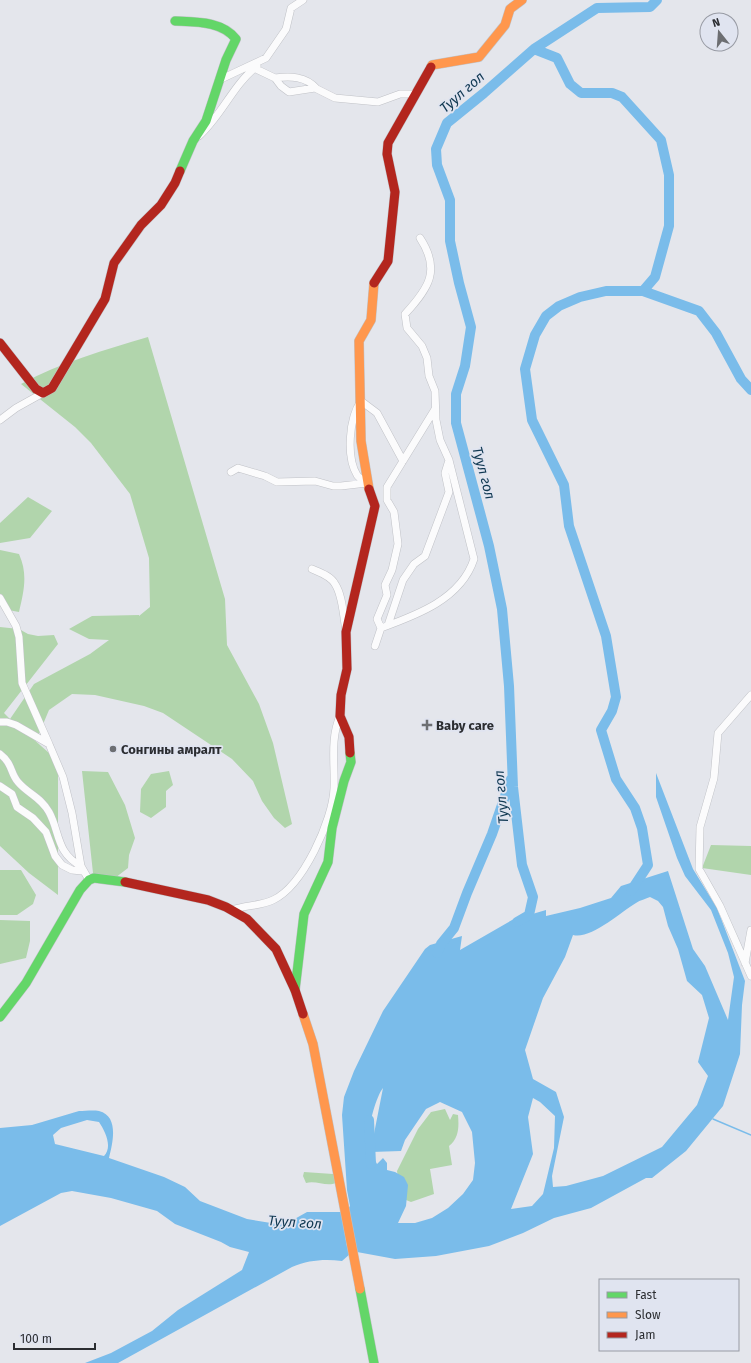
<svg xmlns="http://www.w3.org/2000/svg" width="751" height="1363" font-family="'Fira Sans',sans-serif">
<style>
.forest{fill:#b1d5ac}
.water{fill:#7abcea;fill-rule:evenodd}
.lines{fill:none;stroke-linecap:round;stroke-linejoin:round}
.stream{stroke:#7abcea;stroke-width:1.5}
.river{stroke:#7abcea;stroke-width:10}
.street-casing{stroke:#c0c2c7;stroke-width:8}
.fast-casing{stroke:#c0c2c7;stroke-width:10}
.slow-casing{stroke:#c0c2c7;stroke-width:10}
.jam-casing{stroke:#c0c2c7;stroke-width:10}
.street{stroke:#fbfbfc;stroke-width:7}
.fast{stroke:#63d668;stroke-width:9}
.slow{stroke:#ff974d;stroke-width:9}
.jam{stroke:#b3261e;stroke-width:9}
.poi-dot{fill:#6c6e72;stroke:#e0e4f0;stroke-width:1.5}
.labels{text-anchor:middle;stroke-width:3.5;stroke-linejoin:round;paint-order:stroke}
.poi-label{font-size:13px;font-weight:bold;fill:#2b2d31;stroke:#e0e4f0;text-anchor:start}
.water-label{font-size:14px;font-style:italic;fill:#113952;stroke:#e0e4f0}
</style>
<rect width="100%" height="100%" fill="#e4e6ec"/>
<path class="forest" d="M 148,337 L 225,599 L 227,645 L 259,704 L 273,743 L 292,824 L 285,828 L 274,818 L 262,801 L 253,781 L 232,759 L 163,713 L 144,706 L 95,695 L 72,694 L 49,710 L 36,741 L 31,737 L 58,761 L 58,895 L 29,873 L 0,846 L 0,627 L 19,629 L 28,634 L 38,636 L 54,635 L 58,644 L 4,713 L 10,719 L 34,684 L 90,654 L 109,640 L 89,639 L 69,629 L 92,616 L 139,615 L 139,616 L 150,607 L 149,558 L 130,494 L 91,443 L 75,427 L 21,384 C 61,362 105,350 148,337 Z
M 28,497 L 52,511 L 30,538 L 0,543 L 0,523 Z
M 0,550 L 19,554 C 28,574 24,591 19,612 L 3,609 L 0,604 Z
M 82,771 L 108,772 L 125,805 L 135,838 L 129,855 L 128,868 L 111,881 L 93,873 Z
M 169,771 L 173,785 L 166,791 L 166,807 L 151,818 L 140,812 L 141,789 L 151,774 Z
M 711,845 L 751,846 L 751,875 L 702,868 Z
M 0,870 L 21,870 L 36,895 L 33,904 L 17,915 L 0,915 Z
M 0,920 L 30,921 L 30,941 L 26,958 L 0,964 Z
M 445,1109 L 450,1120 L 453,1114 L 458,1115 C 459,1127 459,1138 449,1146 L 452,1165 L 430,1169 L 434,1194 L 411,1202 L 401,1198 L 397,1171 L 418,1129 L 431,1112 Z
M 304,1172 L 333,1174 L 336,1183 C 326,1187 316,1180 306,1183 L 303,1176 Z"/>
<path class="water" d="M 656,773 L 693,869 L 717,908 L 745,981 L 742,1005 L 740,1054 L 723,1106 L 686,1151 L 652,1178 L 646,1178 L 591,1208 L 554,1218 L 523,1233 L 489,1246 L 436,1256 L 395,1259 L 357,1252 L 348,1209 L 350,1206 L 347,1190 L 342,1115 L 344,1097 L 354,1071 L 383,1011 L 425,949 L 430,945 L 462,936 L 460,950 L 512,920 L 546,910 L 546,916 L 580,908 L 611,898 L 621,886 L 668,871 L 693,949 L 705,966 L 728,1020 L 734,977 L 728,953 L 711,910 L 685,876 L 677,858 L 656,797 ZM 650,897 L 658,901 L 663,907 L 668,926 L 678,949 L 687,981 L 702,995 L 709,1018 L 698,1062 L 708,1076 L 697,1105 L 662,1147 L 603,1176 L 566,1186 L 553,1187 L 552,1176 L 564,1117 L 556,1092 L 533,1079 L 525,1050 L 543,998 L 565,957 L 573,935 C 590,940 621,912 636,903 C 640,900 646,899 650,897 ZM 383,1088 L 371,1149 L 370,1150 C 365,1136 375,1098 383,1088 ZM 533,1098 L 540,1102 L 555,1116 L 554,1148 L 543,1194 L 532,1206 L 511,1209 L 533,1154 L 528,1117 ZM 440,1102 L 462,1112 L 472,1132 L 475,1163 L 473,1180 L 463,1194 L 448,1208 L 432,1218 L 415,1223 L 398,1223 L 406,1206 L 408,1185 L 404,1177 L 395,1172 L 387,1170 L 387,1163 L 383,1158 L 377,1164 L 371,1152 L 401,1151 L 405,1140 L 426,1109 Z
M 79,1111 C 85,1111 93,1110 99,1111 C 119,1116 113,1142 109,1158 L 164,1177 L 185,1187 L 200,1201 L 247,1219 L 277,1224 L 291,1221 L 307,1212 L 341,1212 L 347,1246 L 350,1254 L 342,1261 C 324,1259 309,1260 292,1267 L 118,1363 L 85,1363 L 111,1353 L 152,1331 L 178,1310 L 242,1270 L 249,1252 L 230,1247 L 221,1242 L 175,1224 L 157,1211 L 111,1198 L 72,1191 L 61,1193 L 0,1226 L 0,1128 L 32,1125 ZM 87,1120 L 99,1122 C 105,1131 113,1147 104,1156 L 55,1144 L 53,1135 L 61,1128 Z"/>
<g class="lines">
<path class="stream" d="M 713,1119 L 751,1135"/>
<path class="river" d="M 534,49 L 557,58 L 570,84 L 581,93 L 612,93 L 622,97 L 661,140 L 669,175 L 669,226 L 655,277 L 643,291
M 631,891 L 648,865 L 642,828 L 635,808 L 616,779 L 601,730 L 612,711 L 616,697 L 606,636 L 569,526 L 564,485 L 532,420 L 525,369 L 535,335 L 546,316 L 559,306 L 580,297 L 606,291 L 643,291 L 699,311 L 716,333 L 741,379 L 751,390
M 517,922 L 529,915 L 533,897 L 522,865 L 513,787 L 509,686 L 502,609 L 489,546 L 456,423 L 456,394 L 465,366 L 471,327 L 459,283 L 450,241 L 450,200 L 437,165 L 436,149 L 447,123 L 484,93 L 534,49 L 597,8 L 650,7 L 657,0
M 437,953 L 441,944 L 454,928 L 467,893 L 492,834 L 511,779
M 369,1120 L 371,1164"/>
<defs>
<path id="street" d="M 254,68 L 275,78 L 281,86 L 289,92 L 315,88 L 335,98 L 378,102 L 400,94 L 414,94
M 275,78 C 290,76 306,76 317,89
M 219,80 L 266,58 L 286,29 L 291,8 L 303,0
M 199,136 C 222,115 233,85 257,66
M 0,420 L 16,408 L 43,393
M 231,472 L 238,468 L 265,476 L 277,482 L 315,481 L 333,486 L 341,486 L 367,483
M 367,483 C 364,481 359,478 357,475 C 346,457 349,418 361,401 L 377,413 L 403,461
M 312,569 C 319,572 331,576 335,584 C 343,596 343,616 346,630
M 0,598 L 16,626 L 19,637 L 22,683 L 49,744
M 388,625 L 403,580 L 414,564 L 425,556 L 449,492 L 445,473 L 449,460
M 381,628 C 417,615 461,599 474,559 L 449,460 L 440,440 L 436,420 L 435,391 L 429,376 L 427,358 L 422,346 L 407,328 L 405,314 C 429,288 441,270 420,238
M 375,646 L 381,628 L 377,619 L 387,595 L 385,585 L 392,570 L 398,544 L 394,512 L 387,500 L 387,487 L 435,409
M 751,695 L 718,733 L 714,778 L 700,827 L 699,869 L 720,906 L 751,976
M 0,722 L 7,722 L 16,725 L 49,744 L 63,777 L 72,813 L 81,866 L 89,880
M 0,754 C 13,764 10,773 18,782 C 28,794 41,797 49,812 C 60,832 56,853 81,866
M 0,786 L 12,794 L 17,807 L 33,818 L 46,832 L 55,856 L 62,865 L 72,870 L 82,871
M 232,910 C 245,905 261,906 273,900 C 303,886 333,820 334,788 C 335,764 330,739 340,716
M 745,963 L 751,930"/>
<path id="fast" d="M 175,21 C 196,22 222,21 236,39 L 226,60 L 206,121 L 193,141 L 180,171
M 295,990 L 304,914 L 328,862 L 332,828 L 344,781 L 351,762 L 350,753
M 0,1017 L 26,983 L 80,890 L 89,880 L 94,878 L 125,882
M 360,1289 L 374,1363"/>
<path id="slow" d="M 431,67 L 432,65 L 479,57 L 505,25 L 510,9 L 522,0
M 369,489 L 361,441 L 359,341 L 371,320 L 374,283
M 303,1014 L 313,1044 L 360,1289"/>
<path id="jam" d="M 374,283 L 388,261 L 395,192 L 387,154 L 388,143 L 431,67
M 0,343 L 36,389 L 43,393 L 52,388 L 105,299 L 114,263 L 141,225 L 161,205 L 175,183 L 180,171
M 350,753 L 349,737 L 340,716 L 341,695 L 347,669 L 346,632 L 375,506 L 369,489
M 125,882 L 208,900 L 226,907 L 247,919 L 276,949 L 295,990 L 303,1014"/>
</defs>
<use href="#street" class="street-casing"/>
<use href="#fast" class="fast-casing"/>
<use href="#slow" class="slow-casing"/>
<use href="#jam" class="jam-casing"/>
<use href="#street" class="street"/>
<use href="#fast" class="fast"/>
<use href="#slow" class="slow"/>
<use href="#jam" class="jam"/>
</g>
<g class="poi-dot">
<path d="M425 719h4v4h4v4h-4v4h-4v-4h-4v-4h4z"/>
<circle cx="113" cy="749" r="4"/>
</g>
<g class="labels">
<g class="poi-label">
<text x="436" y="730">Baby care</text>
<text x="121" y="754">Сонгины амралт</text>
</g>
<g class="water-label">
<text transform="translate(462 92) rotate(-41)" y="5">Туул гол</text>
<text transform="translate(484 473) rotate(75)" y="5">Туул гол</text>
<text transform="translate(501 797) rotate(-95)" y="5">Туул гол</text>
<text transform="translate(295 1222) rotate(4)" y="5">Туул гол</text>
</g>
</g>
<rect x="599" y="1279" width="140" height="72" fill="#e0e4f0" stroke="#989ba4"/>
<rect x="607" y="1292" width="20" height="6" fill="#63d668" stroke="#989ba4"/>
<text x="635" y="1299" font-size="12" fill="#2b2d31">Fast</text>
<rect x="607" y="1312" width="20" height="6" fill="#ff974d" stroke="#989ba4"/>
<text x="635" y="1319" font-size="12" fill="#2b2d31">Slow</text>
<rect x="607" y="1332" width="20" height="6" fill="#b3261e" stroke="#989ba4"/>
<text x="635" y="1339" font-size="12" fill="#2b2d31">Jam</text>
<g transform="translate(719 32) rotate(343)"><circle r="19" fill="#e0e4f0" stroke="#989ba4"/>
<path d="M0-3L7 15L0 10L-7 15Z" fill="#6c6e72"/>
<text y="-6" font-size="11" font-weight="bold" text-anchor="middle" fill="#2b2d31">N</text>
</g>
<path d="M14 1343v6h81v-6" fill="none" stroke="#2b2d31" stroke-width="2"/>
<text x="20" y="1343" font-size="12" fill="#2b2d31" stroke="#e0e4f0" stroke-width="3" paint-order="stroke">100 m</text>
</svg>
